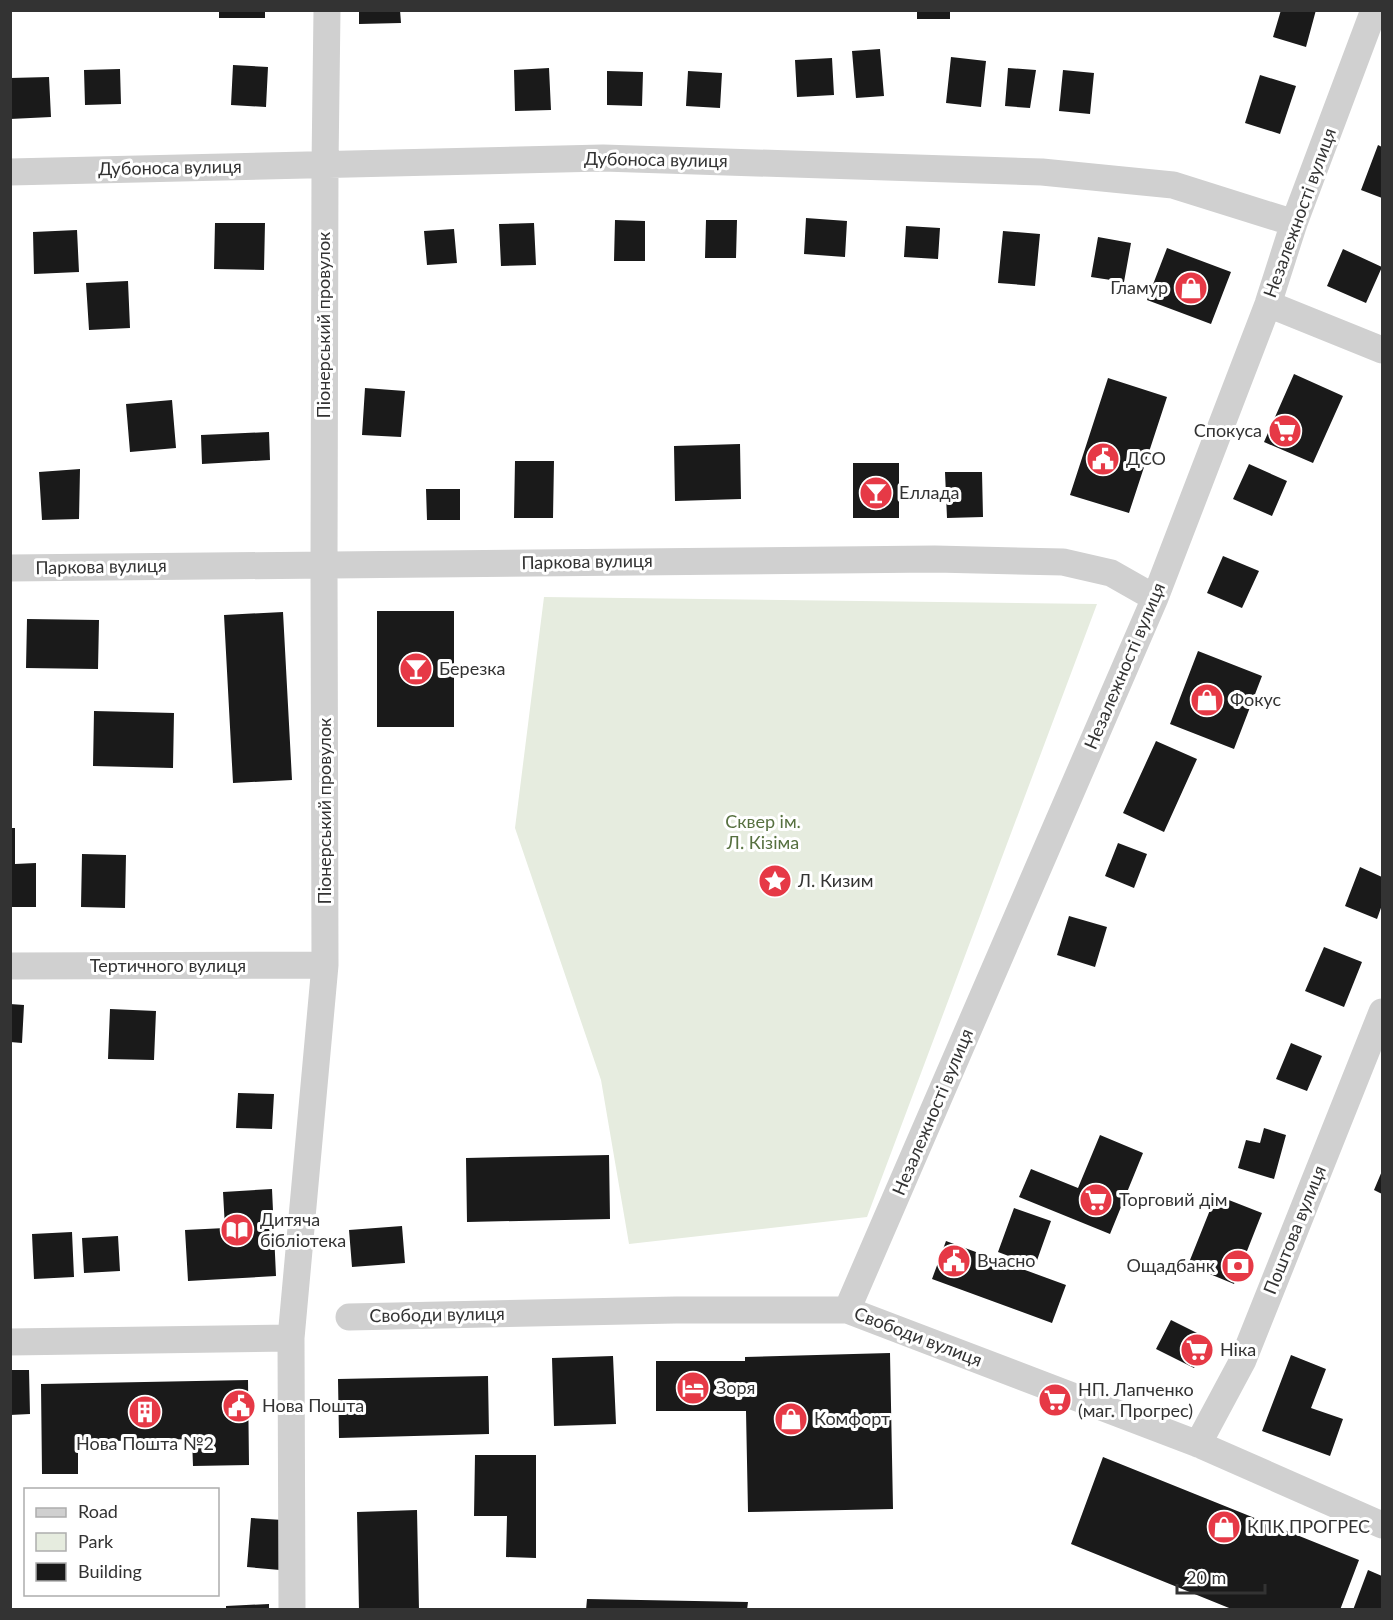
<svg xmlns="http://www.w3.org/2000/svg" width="1393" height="1620" font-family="Lato,sans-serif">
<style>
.green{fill:#e6ecdf}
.building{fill:#1a1a1a}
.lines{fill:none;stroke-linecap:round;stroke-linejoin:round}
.street{stroke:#d0d0d0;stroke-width:27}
.labels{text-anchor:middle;stroke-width:6;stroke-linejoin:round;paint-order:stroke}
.street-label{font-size:18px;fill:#333;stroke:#fff}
.poi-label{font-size:18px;fill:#333;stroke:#fff;text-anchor:start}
.park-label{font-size:18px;fill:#56703f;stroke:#fff}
</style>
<rect width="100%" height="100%" fill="#fff"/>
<path class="green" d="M 544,597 L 1097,604 L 867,1217 L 629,1244 L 601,1080 L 515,828 Z"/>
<path class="building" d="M 219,10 L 265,10 L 265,18 L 219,18 Z
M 359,10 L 400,10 L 401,23 L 359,24 Z
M 917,10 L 950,10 L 950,19 L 917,19 Z
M 1281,10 L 1316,10 L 1306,47 L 1273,37 Z
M 880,49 L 884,96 L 856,98 L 852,51 Z
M 951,57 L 986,61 L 981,107 L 946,103 Z
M 832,58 L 834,95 L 797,97 L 795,60 Z
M 233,65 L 268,67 L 266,107 L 231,105 Z
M 549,68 L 551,110 L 515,111 L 514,70 Z
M 1008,68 L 1036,70 L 1030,108 L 1005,106 Z
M 120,69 L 121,104 L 85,105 L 84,70 Z
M 1063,70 L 1094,73 L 1090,114 L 1059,111 Z
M 607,71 L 643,72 L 642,106 L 607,105 Z
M 688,71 L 722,73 L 720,108 L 686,106 Z
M 1260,75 L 1296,86 L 1280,134 L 1245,123 Z
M 49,77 L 51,117 L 10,119 L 10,78 Z
M 1378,145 L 1382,147 L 1382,198 L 1361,190 Z
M 806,218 L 847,221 L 845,257 L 804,254 Z
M 615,220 L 645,221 L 645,261 L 614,261 Z
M 706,220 L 737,220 L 736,258 L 705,258 Z
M 215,223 L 265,223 L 264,270 L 214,269 Z
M 534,223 L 536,265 L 501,266 L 499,224 Z
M 906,226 L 940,228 L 938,259 L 904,257 Z
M 454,229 L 457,263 L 427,265 L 424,231 Z
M 77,230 L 79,272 L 34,274 L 33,232 Z
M 1003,231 L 1040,234 L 1035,286 L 998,283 Z
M 1098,237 L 1131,243 L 1124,282 L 1091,277 Z
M 1167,248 L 1231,272 L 1211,324 L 1147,300 Z
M 1343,249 L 1382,267 L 1366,303 L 1327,286 Z
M 128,281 L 130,328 L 89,330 L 86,283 Z
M 1294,374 L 1343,396 L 1313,463 L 1264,442 Z
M 1108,378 L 1167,397 L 1129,513 L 1070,495 Z
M 365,388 L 405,391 L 401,437 L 362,435 Z
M 172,400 L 176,448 L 130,452 L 126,404 Z
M 269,432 L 270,460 L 202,464 L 201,435 Z
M 740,444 L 741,499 L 675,501 L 674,446 Z
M 515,461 L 554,461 L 553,518 L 514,518 Z
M 853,463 L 899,463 L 899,518 L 853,518 Z
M 1249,464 L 1287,481 L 1272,516 L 1233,499 Z
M 80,469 L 79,519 L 42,520 L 39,472 Z
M 945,472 L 982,472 L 983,517 L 947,518 Z
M 426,489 L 460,489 L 460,520 L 427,520 Z
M 1223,556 L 1259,571 L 1242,608 L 1207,593 Z
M 377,611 L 454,611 L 454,727 L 377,727 Z
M 283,612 L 292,780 L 233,783 L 224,615 Z
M 27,619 L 99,620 L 98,669 L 26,668 Z
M 1198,651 L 1262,676 L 1234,749 L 1170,724 Z
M 94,711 L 174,713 L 173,768 L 93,766 Z
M 1156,741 L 1197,759 L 1164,832 L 1123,813 Z
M 10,828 L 15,828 L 15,864 L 36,863 L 36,907 L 10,907 Z
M 1118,843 L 1147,854 L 1134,888 L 1105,876 Z
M 82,854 L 126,855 L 125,908 L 81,907 Z
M 1360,867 L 1382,877 L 1382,905 L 1377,919 L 1345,906 Z
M 1069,916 L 1107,927 L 1095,967 L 1057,955 Z
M 1324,947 L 1362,962 L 1344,1007 L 1305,991 Z
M 10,1004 L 24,1005 L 22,1043 L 10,1042 Z
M 110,1009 L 156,1011 L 154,1060 L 108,1059 Z
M 1291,1043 L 1322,1056 L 1307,1091 L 1276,1079 Z
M 238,1093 L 274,1094 L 272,1129 L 236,1128 Z
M 1264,1128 L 1286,1135 L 1274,1179 L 1238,1168 L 1246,1140 L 1260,1143 Z
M 1100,1135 L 1143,1153 L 1110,1234 L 1019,1197 L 1031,1169 L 1078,1188 Z
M 609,1155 L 610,1219 L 467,1222 L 466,1158 Z
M 1382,1171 L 1382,1194 L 1374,1190 Z
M 272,1189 L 276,1276 L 188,1281 L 185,1230 L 225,1228 L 223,1192 Z
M 1216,1195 L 1262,1213 L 1234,1284 L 1188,1265 Z
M 1014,1208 L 1051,1221 L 1035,1266 L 998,1252 Z
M 402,1226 L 405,1263 L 352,1267 L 349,1230 Z
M 72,1232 L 74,1277 L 34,1279 L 32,1234 Z
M 118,1236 L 120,1271 L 84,1273 L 82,1238 Z
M 946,1241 L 1066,1285 L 1052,1323 L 932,1279 Z
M 1171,1320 L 1209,1339 L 1194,1368 L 1156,1349 Z
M 890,1353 L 893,1509 L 748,1512 L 746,1411 L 656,1411 L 656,1361 L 745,1361 L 745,1357 Z
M 1291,1355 L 1326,1369 L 1311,1408 L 1343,1419 L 1330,1456 L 1262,1431 Z
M 613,1356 L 616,1424 L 554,1426 L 552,1358 Z
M 10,1370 L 29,1370 L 30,1414 L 10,1415 Z
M 488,1376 L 489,1434 L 339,1438 L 338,1379 Z
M 248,1380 L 249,1465 L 193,1466 L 192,1439 L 78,1442 L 78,1474 L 42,1474 L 41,1384 Z
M 475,1455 L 536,1455 L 536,1558 L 506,1557 L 507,1516 L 474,1516 Z
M 1103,1457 L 1359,1560 L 1340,1610 L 1234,1610 L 1071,1544 Z
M 417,1510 L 419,1610 L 359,1610 L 357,1512 Z
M 251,1518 L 283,1520 L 280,1570 L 247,1567 Z
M 1368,1570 L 1382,1576 L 1382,1610 L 1353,1610 Z
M 587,1599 L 748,1602 L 747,1610 L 586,1610 Z
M 269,1604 L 269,1610 L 226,1610 L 226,1606 Z"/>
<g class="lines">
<path class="street" d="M 10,172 L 603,158 L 1042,172 L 1173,185 L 1294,223
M 1268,304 L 1382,350
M 10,568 L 935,559 L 1063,562 L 1111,573 L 1155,598
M 10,966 L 325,965
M 847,1310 L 1155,598 L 1268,304 L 1294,223 L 1374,10
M 349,1317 L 676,1310 L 847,1310 L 1198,1444 L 1382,1525
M 10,1342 L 291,1338
M 1198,1444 L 1243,1360 L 1382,1012
M 292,1610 L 291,1338 L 325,965 L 324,565 L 325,165 L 327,10"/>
</g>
<defs>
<symbol id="shop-disc" viewBox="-11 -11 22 22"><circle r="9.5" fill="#e63946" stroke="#fff"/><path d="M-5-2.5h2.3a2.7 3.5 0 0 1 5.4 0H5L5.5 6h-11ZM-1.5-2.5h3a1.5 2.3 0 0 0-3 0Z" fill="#fff"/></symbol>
<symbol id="supermarket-disc" viewBox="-11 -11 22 22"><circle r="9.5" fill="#e63946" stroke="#fff"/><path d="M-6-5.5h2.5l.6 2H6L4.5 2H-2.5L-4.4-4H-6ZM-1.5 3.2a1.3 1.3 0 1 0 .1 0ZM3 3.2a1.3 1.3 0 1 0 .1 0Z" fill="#fff"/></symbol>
<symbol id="civic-disc" viewBox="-11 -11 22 22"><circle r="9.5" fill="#e63946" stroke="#fff"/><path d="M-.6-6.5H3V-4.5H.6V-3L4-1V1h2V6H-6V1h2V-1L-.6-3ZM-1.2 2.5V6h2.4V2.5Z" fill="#fff"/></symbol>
<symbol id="bar-disc" viewBox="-11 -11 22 22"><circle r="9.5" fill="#e63946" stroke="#fff"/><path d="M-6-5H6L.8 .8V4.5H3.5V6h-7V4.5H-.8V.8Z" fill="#fff"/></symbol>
<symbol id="sight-disc" viewBox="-11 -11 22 22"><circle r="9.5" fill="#e63946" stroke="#fff"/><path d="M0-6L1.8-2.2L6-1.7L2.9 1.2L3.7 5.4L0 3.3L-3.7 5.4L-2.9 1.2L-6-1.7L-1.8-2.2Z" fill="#fff"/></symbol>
<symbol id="library-disc" viewBox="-11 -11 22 22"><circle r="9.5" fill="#e63946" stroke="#fff"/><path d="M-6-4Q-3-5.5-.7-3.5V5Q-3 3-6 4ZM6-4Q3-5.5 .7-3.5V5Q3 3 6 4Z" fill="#fff"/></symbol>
<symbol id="bank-disc" viewBox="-11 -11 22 22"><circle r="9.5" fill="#e63946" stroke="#fff"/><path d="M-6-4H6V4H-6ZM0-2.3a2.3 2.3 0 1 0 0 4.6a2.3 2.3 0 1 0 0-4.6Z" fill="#fff"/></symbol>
<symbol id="hotel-disc" viewBox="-11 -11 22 22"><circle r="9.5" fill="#e63946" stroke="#fff"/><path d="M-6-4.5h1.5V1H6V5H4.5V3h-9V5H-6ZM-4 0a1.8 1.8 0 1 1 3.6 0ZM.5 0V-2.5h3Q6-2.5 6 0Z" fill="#fff"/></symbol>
<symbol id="building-disc" viewBox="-11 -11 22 22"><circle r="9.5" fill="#e63946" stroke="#fff"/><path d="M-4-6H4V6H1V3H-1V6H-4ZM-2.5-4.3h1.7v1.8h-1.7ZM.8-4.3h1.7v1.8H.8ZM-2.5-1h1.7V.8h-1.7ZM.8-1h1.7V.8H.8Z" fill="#fff"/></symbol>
</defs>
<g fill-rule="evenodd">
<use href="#shop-disc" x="1172" y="269" width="38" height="38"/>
<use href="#supermarket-disc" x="1266" y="412" width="38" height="38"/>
<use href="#civic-disc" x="1084" y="440" width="38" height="38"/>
<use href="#bar-disc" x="857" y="474" width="38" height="38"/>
<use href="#bar-disc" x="397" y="650" width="38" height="38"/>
<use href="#shop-disc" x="1188" y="681" width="38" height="38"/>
<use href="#sight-disc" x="756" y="862" width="38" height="38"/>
<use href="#supermarket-disc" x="1077" y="1181" width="38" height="38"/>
<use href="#library-disc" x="218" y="1211" width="38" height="38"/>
<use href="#civic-disc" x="935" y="1242" width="38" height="38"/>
<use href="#bank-disc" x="1219" y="1247" width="38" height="38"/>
<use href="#supermarket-disc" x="1178" y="1331" width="38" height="38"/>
<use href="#hotel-disc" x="674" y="1369" width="38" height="38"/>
<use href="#supermarket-disc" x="1036" y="1381" width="38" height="38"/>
<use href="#civic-disc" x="220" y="1387" width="38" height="38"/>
<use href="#building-disc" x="126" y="1393" width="38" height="38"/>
<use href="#shop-disc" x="772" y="1400" width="38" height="38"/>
<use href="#shop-disc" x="1205" y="1508" width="38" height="38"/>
</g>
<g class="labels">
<g class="street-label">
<text transform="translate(656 160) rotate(1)" y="6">Дубоноса вулиця</text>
<text transform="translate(170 168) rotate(-1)" y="6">Дубоноса вулиця</text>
<text transform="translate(1300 213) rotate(-70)" y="6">Незалежності вулиця</text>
<text transform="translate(324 325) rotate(-90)" y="6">Піонерський провулок</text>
<text transform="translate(587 562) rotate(-1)" y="6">Паркова вулиця</text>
<text transform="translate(101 567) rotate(-1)" y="6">Паркова вулиця</text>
<text transform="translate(1125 666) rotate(-67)" y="6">Незалежності вулиця</text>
<text transform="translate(325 811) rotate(-90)" y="6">Піонерський провулок</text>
<text x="168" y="972">Тертичного вулиця</text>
<text transform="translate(933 1112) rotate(-67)" y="6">Незалежності вулиця</text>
<text transform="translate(1295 1230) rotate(-68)" y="6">Поштова вулиця</text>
<text transform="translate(437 1315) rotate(-1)" y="6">Свободи вулиця</text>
<text transform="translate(918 1337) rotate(21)" y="6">Свободи вулиця</text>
</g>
<g class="poi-label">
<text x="1168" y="294" text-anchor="end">Гламур</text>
<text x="1262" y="437" text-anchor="end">Спокуса</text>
<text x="1126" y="465">ДСО</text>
<text x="899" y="499">Еллада</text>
<text x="439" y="675">Березка</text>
<text x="1230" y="706">Фокус</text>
<text x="798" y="887">Л. Кизим</text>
<text x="1119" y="1206">Торговий дім</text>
<text x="260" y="1226">Дитяча<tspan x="260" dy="21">бібліотека</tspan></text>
<text x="977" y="1267">Вчасно</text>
<text x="1215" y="1272" text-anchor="end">Ощадбанк</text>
<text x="1220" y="1356">Ніка</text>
<text x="716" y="1394">Зоря</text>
<text x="1078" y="1396">НП. Лапченко<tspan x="1078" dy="21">(маг. Прогрес)</tspan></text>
<text x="262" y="1412">Нова Пошта</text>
<text x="814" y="1425">Комфорт</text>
<text x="145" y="1450" text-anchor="middle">Нова Пошта №2</text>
<text x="1247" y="1533">КПК ПРОГРЕС</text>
</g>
<g class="park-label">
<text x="763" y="828">Сквер ім.<tspan x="763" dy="21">Л. Кізіма</tspan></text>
</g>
</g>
<rect width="1393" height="1620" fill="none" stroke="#333333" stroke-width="24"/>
<rect x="24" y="1488" width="195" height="108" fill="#ffffff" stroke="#adadad" stroke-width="1.5"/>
<rect x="36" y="1508" width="30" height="9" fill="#d0d0d0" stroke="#adadad" stroke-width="1.5"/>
<text x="78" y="1518" font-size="18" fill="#333333">Road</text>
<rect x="36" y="1533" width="30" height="18" fill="#e6ecdf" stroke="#adadad" stroke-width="1.5"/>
<text x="78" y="1548" font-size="18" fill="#333333">Park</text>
<rect x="36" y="1563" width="30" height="18" fill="#1a1a1a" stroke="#adadad" stroke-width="1.5"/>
<text x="78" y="1578" font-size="18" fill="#333333">Building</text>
<path d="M1177 1584v9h88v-9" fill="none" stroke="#333333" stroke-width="3"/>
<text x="1186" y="1584" font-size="18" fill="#333333" stroke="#ffffff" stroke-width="4.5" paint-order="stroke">20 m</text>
</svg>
